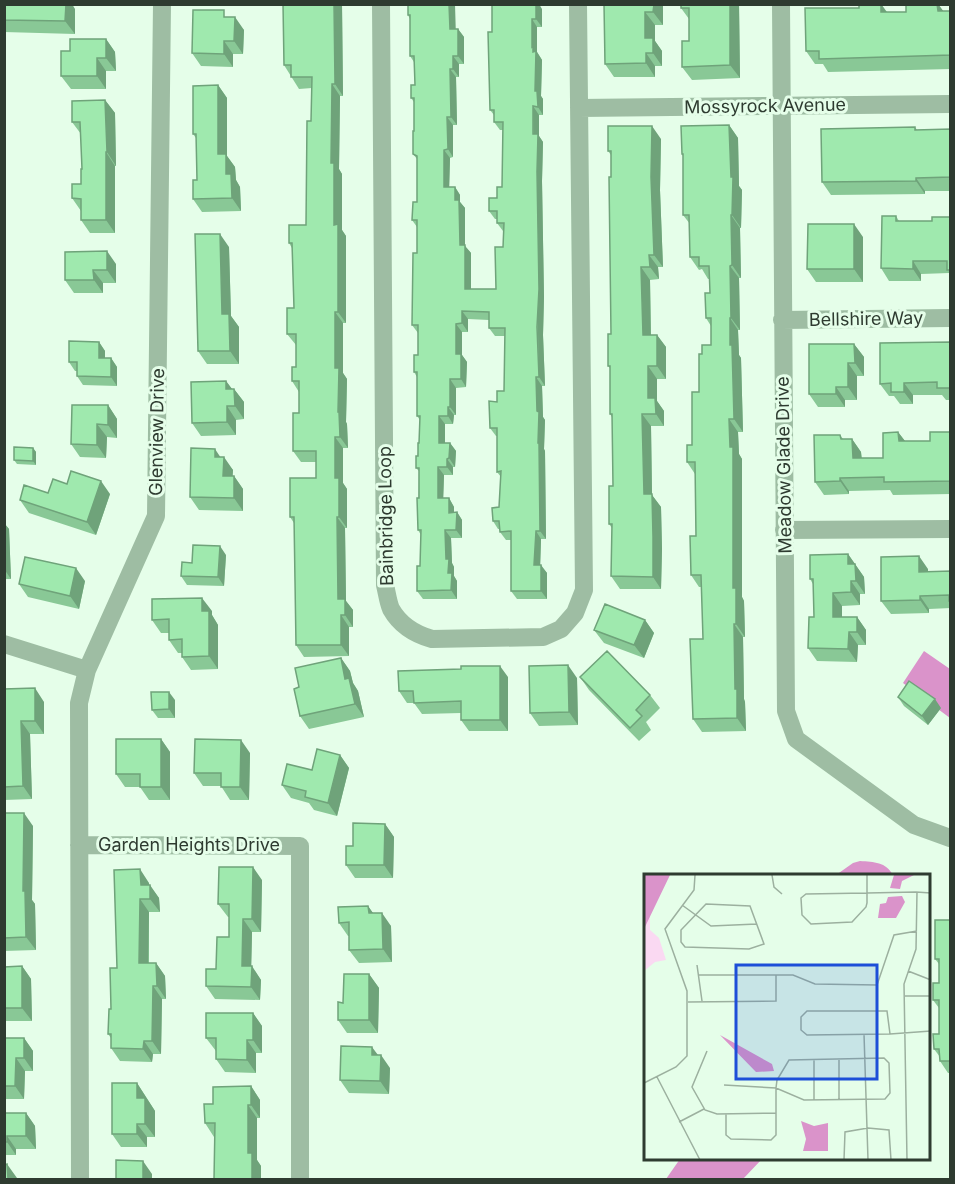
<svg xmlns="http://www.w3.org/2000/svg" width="955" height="1184" font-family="Inter,sans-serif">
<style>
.water{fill:#da93ca}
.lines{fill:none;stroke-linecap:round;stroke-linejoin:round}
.minor{stroke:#9ebda3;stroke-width:18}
.wall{fill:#89c896}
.shaded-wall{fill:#6fa37a}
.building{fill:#9fe9ae;stroke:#6fa37a;stroke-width:1.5}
.labels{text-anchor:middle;stroke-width:6;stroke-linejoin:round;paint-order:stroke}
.street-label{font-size:18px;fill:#2e3b30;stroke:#e5fee9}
.inset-road{fill:none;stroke:#9cb09f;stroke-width:1.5}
.view{fill:#1d4ed8;fill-opacity:0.15;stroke:#1d4ed8;stroke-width:3}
.inset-edge{fill:none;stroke:#2e3b30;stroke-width:3}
</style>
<rect width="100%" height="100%" fill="#e5fee9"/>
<path class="water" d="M 924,651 L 950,669 L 950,718 L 903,683 Z
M 860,861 C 874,862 886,862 893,875 L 836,875 L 853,863 Z
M 680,1159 L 680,1158 L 762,1159 L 743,1179 L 666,1179 Z"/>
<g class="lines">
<path class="minor" d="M 381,4 L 385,585 C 387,593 388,602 391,609 C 400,625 414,634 432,639 L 543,637 L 561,629 L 575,613 L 584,590 L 578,4
M 781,4 L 786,711 L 796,739 L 914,825 L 950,838
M 579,108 L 950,104
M 782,320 L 950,318
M 784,530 L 950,529
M 4,644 L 87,670
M 79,845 L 300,846 L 300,1180
M 80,1180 L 79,703 L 87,670 L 156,516 L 162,4"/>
</g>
<path class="wall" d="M 4,4 L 75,9 L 75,34 L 4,32 Z
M 283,4 L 342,4 L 343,96 L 340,96 L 339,169 L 342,174 L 342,230 L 346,236 L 346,323 L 343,323 L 343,373 L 347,379 L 346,422 L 347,424 L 348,448 L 343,448 L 343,483 L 347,489 L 347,528 L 345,528 L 346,601 L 353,610 L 353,627 L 349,627 L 349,656 L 304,657 L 296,645 L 294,523 L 290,517 L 316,478 L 316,462 L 301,462 L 293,451 L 299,413 L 299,392 L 292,381 L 296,367 L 296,345 L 287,334 L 294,308 L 292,248 L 289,243 L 306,225 L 311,121 L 312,88 L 299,89 L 284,65 Z
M 408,4 L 455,4 L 455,29 L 458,29 L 464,37 L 464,64 L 459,64 L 459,77 L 456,77 L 457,125 L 453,125 L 453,157 L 450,158 L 449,187 L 455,187 L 460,195 L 460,202 L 465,208 L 465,246 L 471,253 L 471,289 L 496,289 L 503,247 L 504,231 L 503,231 L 497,223 L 497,219 L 495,219 L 489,211 L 502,187 L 503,130 L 500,130 L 494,122 L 494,115 L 490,110 L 492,32 L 542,9 L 542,27 L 537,27 L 537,52 L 542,60 L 541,96 L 543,99 L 543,115 L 539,115 L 539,136 L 543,142 L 542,181 L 544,297 L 543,335 L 545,386 L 542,386 L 543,417 L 545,420 L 544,449 L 545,451 L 546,539 L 541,539 L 540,565 L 547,573 L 547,599 L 517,599 L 511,591 L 511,540 L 506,540 L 500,532 L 500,529 L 498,529 L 493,521 L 499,507 L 501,477 L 497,472 L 497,436 L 496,436 L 490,428 L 497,402 L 504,391 L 505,336 L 495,336 L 489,328 L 489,320 L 468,319 L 468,332 L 462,332 L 462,355 L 467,362 L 466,387 L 456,388 L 456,415 L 454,415 L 453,424 L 445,424 L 445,443 L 450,443 L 456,451 L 455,467 L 453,467 L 453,475 L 444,475 L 443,498 L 449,498 L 454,507 L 454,512 L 457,512 L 462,520 L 462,538 L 451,538 L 452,563 L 454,567 L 454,576 L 457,581 L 457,599 L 423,599 L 417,591 L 420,566 L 421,535 L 418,530 L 419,471 L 416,468 L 419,443 L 420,420 L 417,416 L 417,377 L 414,372 L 418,355 L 418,333 L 412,325 L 417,253 L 417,227 L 412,220 L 417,202 L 417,159 L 413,154 L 414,131 L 414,102 L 411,98 L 415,85 L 414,62 L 410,56 L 410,19 L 408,15 Z
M 604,4 L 663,4 L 663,25 L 655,25 L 655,41 L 662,51 L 662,66 L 655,66 L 655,77 L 614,77 L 605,64 Z
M 739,4 L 740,78 L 692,80 L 682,67 L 689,41 L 689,19 L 681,8 Z
M 881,4 L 887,12 L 906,12 L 938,4 L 943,11 L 951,11 L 951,69 L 828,72 L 823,64 L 815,64 L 806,51 L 859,8 Z
M 228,17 L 244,30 L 243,54 L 233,54 L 233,67 L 201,66 L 192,53 Z
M 106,39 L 115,52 L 116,71 L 106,71 L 106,89 L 71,89 L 61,76 L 70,51 Z
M 218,85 L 227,98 L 227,156 L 235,167 L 236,180 L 240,187 L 241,211 L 202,212 L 193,199 L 197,180 L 196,138 L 193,134 Z
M 105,100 L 115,113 L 116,166 L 115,166 L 115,233 L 90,233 L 81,220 L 81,211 L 72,198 L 81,184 L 82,169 L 81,134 L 72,122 Z
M 729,125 L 738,138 L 739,186 L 742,190 L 741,228 L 740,228 L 741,278 L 739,278 L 740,330 L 738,330 L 739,355 L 741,358 L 743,432 L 738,432 L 739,454 L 742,459 L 742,597 L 744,601 L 745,637 L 743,637 L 744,699 L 745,702 L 746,731 L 702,732 L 693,719 L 703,639 L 702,587 L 699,587 L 691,575 L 696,536 L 695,474 L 687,462 L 692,445 L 699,392 L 702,354 L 711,345 L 711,326 L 706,318 L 710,293 L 709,279 L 708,279 L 702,269 L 699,270 L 690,257 L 690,224 L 683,215 L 683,156 L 682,154 Z
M 915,127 L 917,130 L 951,129 L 951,191 L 925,191 L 925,194 L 831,195 L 822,182 Z
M 661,139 L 660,190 L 663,267 L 658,267 L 659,279 L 650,280 L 651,335 L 657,335 L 666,347 L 666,379 L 657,379 L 657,401 L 664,411 L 664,426 L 651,426 L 652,495 L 661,507 L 662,549 L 661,589 L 620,589 L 611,576 L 612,528 L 609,524 L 613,486 L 612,417 L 610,414 L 610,368 L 608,366 L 611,334 L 611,155 L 608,151 Z
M 896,216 L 899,221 L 932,221 L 951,217 L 951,275 L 949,273 L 921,274 L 921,281 L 889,281 L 881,268 Z
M 863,237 L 863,282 L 816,282 L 807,269 Z
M 229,247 L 231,316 L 239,327 L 239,364 L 207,364 L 198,351 Z
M 65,252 L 116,264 L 116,283 L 103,283 L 103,293 L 74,293 L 65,280 Z
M 99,342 L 105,351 L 105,358 L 111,358 L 117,367 L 117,386 L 83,385 L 77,376 L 77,371 L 75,371 L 69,362 Z
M 951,342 L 951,400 L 946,400 L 942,395 L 913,395 L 913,404 L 900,404 L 894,396 L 889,396 L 880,384 Z
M 854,344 L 864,357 L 864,376 L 857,376 L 857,400 L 845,400 L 845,407 L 818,407 L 809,394 Z
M 226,381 L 232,389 L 234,389 L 244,402 L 244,419 L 236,420 L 236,435 L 201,436 L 192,423 Z
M 108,405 L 117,419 L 117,438 L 107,437 L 106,458 L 80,457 L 71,444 Z
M 898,432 L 905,441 L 930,441 L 951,432 L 951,494 L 893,495 L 890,490 L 849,491 L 849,494 L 824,495 L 815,482 L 840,435 L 843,439 L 852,439 L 861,452 L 862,458 L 883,458 Z
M 33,448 L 36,452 L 36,465 L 17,464 L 14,460 Z
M 221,457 L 233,470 L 232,476 L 234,476 L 243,489 L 243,511 L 199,510 L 190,497 Z
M 67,484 L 110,494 L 96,535 L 29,513 L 20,500 L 48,493 Z
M 4,523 L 9,529 L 11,579 L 4,579 Z
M 848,554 L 864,577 L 865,594 L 860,594 L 860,605 L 842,606 L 842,617 L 857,617 L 866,630 L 866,645 L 858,645 L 857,662 L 817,661 L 808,648 L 814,617 L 813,584 L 810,579 Z
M 226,555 L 224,586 L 187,585 L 181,576 L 192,563 Z
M 928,569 L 928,572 L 951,571 L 951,608 L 929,609 L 929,613 L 891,614 L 881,601 Z
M 85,581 L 79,609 L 28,597 L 19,584 Z
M 212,611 L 212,615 L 218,625 L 218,669 L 191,670 L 182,657 L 182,653 L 178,653 L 169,640 L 169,633 L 161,633 L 152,620 Z
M 645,620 L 654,633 L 644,658 L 604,643 L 594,630 Z
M 341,658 L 350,671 L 353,683 L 358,691 L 364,717 L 309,729 L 300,716 L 299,687 Z
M 508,677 L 508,731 L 469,731 L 461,720 L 461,713 L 422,714 L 414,703 L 407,703 L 399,691 Z
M 580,677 L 650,695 L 660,708 L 646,722 L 651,730 L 639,741 L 589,690 Z
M 577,678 L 578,725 L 539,726 L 530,713 Z
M 4,689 L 44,702 L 44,734 L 30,734 L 32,799 L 4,800 Z
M 898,697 L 941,708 L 928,725 L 904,706 Z
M 175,700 L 175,718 L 158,718 L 152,710 Z
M 161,739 L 170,752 L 170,800 L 149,800 L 140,787 L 125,787 L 116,774 Z
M 250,753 L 249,800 L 230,800 L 221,786 L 203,786 L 194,773 Z
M 340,755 L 349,768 L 337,816 L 314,810 L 309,803 L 291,798 L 282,785 Z
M 4,813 L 33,826 L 32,900 L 35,904 L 36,950 L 4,951 Z
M 385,824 L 394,837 L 393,878 L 355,878 L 346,865 L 353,846 Z
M 114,870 L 149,883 L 149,885 L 159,898 L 160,912 L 149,912 L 149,963 L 156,963 L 165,976 L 166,999 L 162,999 L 161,1054 L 153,1054 L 152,1062 L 120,1061 L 111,1048 L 111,1038 L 108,1034 L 117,968 Z
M 262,880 L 261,932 L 252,932 L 251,966 L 261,980 L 260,1000 L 215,999 L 206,986 L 216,969 L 229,937 L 229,917 L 228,917 L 218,904 Z
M 368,906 L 373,913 L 391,926 L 392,962 L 359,963 L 349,950 L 349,936 L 348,936 L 339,923 Z
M 951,920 L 951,1073 L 948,1073 L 940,1061 L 940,1057 L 934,1049 L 939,1034 L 939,1008 L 933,1000 L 939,983 L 939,964 L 935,959 Z
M 22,966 L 31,979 L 32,1021 L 4,1021 L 4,967 Z
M 369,974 L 379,988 L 378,1033 L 347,1033 L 338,1020 Z
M 253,1013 L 262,1026 L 262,1053 L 256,1053 L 256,1073 L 225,1072 L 216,1059 L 216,1051 L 206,1038 Z
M 4,1038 L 24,1038 L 33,1051 L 33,1071 L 25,1071 L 24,1099 L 4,1099 Z
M 390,1068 L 389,1094 L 349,1093 L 340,1080 Z
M 137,1083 L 155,1111 L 155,1137 L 147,1137 L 147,1147 L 121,1147 L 112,1134 Z
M 251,1086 L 260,1100 L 260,1118 L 257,1118 L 257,1160 L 261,1166 L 261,1179 L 214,1179 L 214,1137 L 205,1123 L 213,1104 Z
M 4,1113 L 26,1113 L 35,1126 L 36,1149 L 16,1149 L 16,1155 L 4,1155 Z"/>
<path class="shaded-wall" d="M 66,4 L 72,4 L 75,9 L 75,34 L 65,21 Z
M 334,4 L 342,4 L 343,96 L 335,84 Z
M 449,4 L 455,4 L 456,38 L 450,29 Z
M 535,4 L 539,4 L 542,9 L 542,27 L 536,19 Z
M 654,4 L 663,4 L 663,25 L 653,12 Z
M 730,4 L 739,4 L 740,78 L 730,65 Z
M 881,4 L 890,17 L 881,12 Z
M 937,4 L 938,4 L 947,16 L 938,11 Z
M 645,12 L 655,25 L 655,41 L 662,51 L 662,66 L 653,53 L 645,38 Z
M 235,17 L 244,30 L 243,54 L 234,41 Z
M 532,19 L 537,27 L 537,52 L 542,60 L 541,96 L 543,99 L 543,115 L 538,107 L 535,91 L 533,52 L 532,47 Z
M 458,29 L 464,37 L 464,64 L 458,56 Z
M 106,39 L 115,52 L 116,71 L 106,58 Z
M 224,41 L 233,54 L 233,67 L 224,54 Z
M 646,53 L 655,66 L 655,77 L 646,63 Z
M 453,56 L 459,64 L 459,77 L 453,69 Z
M 97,58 L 106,71 L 106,89 L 97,76 Z
M 450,69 L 456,77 L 457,125 L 451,117 Z
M 332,84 L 340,96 L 339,169 L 342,174 L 342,230 L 346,236 L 346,323 L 338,312 L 331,163 Z
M 218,85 L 227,98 L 227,156 L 235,167 L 236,180 L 240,187 L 241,211 L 232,198 L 226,174 L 218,154 Z
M 105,100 L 115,113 L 116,166 L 107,152 Z
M 533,106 L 539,115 L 539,136 L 543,142 L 542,181 L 544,297 L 543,335 L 545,386 L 539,377 Z
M 447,117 L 453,125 L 453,157 L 448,149 Z
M 729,125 L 738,138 L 739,186 L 742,190 L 741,228 L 732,215 Z
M 652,126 L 661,139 L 660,190 L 663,267 L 654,255 L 651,177 Z
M 444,150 L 450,158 L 449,195 L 444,187 Z
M 106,152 L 115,166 L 115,233 L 106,220 Z
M 916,178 L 925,191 L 925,194 L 916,181 Z
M 455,187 L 460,195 L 460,202 L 465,208 L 465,246 L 471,253 L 471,298 L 465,289 L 455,200 Z
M 731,215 L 740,228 L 741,278 L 732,265 Z
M 854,224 L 863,237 L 863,282 L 854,269 Z
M 220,234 L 229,247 L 231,316 L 239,327 L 239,364 L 230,351 L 222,314 Z
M 107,251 L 116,264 L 116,283 L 107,270 Z
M 649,255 L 658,267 L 659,279 L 650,267 Z
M 913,261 L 921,274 L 921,281 L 913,269 Z
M 730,266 L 739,278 L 740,330 L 731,318 Z
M 641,267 L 650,280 L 651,347 L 643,335 Z
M 93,270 L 103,283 L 103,293 L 94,280 Z
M 462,311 L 468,319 L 468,332 L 462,323 Z
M 335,312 L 343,323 L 343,373 L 347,379 L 346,422 L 347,424 L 348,448 L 340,437 L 335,368 Z
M 730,318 L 738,330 L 739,355 L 741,358 L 743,432 L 734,419 L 730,345 Z
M 456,324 L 462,332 L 462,355 L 467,362 L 466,387 L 461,379 L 456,354 Z
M 657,335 L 666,347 L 666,379 L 657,366 Z
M 99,342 L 105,351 L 105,367 L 99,358 Z
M 854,344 L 864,357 L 864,376 L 855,363 Z
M 111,358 L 117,367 L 117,386 L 111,377 Z
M 848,363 L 857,376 L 857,400 L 848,387 Z
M 648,366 L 657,379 L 657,401 L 664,411 L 664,426 L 656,414 L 648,398 Z
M 536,377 L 542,386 L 543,417 L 545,420 L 544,449 L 545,451 L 546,539 L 540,531 Z
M 450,379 L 456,388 L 456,415 L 450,407 Z
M 226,381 L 235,393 L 234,389 L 244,402 L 244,419 L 235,406 L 226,389 Z
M 904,383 L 913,395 L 913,404 L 904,392 Z
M 836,387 L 845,400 L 845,407 L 836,394 Z
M 108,405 L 117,419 L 117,438 L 108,425 Z
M 227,406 L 236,420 L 236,435 L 227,422 Z
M 448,407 L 454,415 L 453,424 L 448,416 Z
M 642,414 L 651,426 L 652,495 L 661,507 L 662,549 L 661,589 L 653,577 L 644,494 Z
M 439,416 L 445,424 L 445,451 L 439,443 Z
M 729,419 L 738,432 L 739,454 L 742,459 L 742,597 L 744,601 L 745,637 L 736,624 L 733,588 Z
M 97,424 L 107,437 L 106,458 L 97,445 Z
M 898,432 L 908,445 L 899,441 Z
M 335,437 L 343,448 L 343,483 L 347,489 L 347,528 L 339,517 L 335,478 Z
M 852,439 L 861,452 L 862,471 L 853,458 Z
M 450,443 L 456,451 L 455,467 L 449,458 Z
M 33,448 L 36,452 L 36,465 L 33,461 Z
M 215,449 L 223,461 L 224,457 L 233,470 L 232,489 L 223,476 L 215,457 Z
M 447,459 L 453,467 L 453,475 L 447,467 Z
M 438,467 L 444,475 L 443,507 L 438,498 Z
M 234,476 L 243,489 L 243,511 L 234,498 Z
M 840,478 L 849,491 L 849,494 L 840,481 Z
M 101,481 L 110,494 L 96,535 L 87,522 Z
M 449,498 L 454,507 L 454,521 L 449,513 Z
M 457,512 L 462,520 L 462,538 L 456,530 Z
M 337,517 L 345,528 L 346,601 L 353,610 L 353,627 L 345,615 L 338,599 Z
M 4,523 L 9,529 L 11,579 L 4,569 Z
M 445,530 L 451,538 L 452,563 L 454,567 L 454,576 L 457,581 L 457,599 L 451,590 L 448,573 L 446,559 Z
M 536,531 L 541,539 L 540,573 L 534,565 Z
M 220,546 L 226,555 L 224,586 L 218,577 Z
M 848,554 L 864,577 L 865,594 L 856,581 L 848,564 Z
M 919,556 L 928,569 L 928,585 L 919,572 Z
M 541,565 L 547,573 L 547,599 L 541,591 Z
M 76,568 L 85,581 L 79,609 L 70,596 Z
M 851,581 L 860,594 L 860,605 L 851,592 Z
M 833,593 L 842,606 L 842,630 L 833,617 Z
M 920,596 L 929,609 L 929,613 L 920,600 Z
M 202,598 L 212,611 L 212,615 L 218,625 L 218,669 L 209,656 L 202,611 Z
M 341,615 L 349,627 L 349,656 L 341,645 Z
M 857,617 L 866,630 L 866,645 L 857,632 Z
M 645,620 L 654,633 L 644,658 L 634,645 Z
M 734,624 L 743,637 L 744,699 L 745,702 L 746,731 L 737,718 L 735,689 Z
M 849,632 L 858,645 L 857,662 L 848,649 Z
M 341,658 L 350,671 L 353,683 L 358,691 L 364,717 L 355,704 L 345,679 Z
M 568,665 L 577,678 L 578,725 L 569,712 Z
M 500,666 L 508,677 L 508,731 L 500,720 Z
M 35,688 L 44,702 L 44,734 L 35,721 Z
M 169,692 L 175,700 L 175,718 L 169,709 Z
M 935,699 L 941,708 L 928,725 L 922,716 Z
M 21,721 L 30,734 L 32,799 L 23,786 Z
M 161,739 L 170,752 L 170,800 L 161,787 Z
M 241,740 L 250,753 L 249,800 L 240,787 Z
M 340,755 L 349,768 L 337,816 L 328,803 Z
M 24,813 L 33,826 L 32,900 L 35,904 L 36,950 L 26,937 L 23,891 Z
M 385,824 L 394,837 L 393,878 L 384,865 Z
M 253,867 L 262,880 L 261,932 L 252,919 Z
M 140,869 L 149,883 L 150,898 L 141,885 Z
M 150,885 L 159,898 L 160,912 L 150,899 Z
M 140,899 L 149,912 L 148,976 L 139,963 Z
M 368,906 L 377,919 L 369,913 Z
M 382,913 L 391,926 L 392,962 L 383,949 Z
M 243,919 L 252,932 L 251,980 L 242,966 Z
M 156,963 L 165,976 L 166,999 L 157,986 Z
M 22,966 L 31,979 L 32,1021 L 22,1008 Z
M 252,966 L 261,980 L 260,1000 L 251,987 Z
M 369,974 L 379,988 L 378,1033 L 369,1020 Z
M 153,986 L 162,999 L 161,1054 L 152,1041 Z
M 253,1013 L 262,1026 L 262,1053 L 253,1040 Z
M 24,1038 L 33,1051 L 33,1071 L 24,1058 Z
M 247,1040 L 256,1053 L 256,1073 L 247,1060 Z
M 144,1041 L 153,1054 L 152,1062 L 143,1049 Z
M 372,1047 L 381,1059 L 381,1055 L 390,1068 L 389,1094 L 380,1081 L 372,1055 Z
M 16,1058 L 25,1071 L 24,1099 L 15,1086 Z
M 137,1083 L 155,1111 L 155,1137 L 145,1124 L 137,1098 Z
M 251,1086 L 260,1100 L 260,1118 L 251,1105 Z
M 248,1105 L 257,1118 L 257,1160 L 261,1166 L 261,1179 L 252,1179 L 248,1153 Z
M 26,1113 L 35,1126 L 36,1149 L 26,1136 Z
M 137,1124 L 147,1137 L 147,1147 L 137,1134 Z
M 7,1136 L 16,1149 L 16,1155 L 7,1142 Z
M 143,1161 L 152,1174 L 152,1179 L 143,1179 Z
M 7,1164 L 17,1178 L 17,1179 L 8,1179 Z"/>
<path class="building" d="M 4,4 L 66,4 L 65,21 L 4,20 Z
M 283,4 L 334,4 L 335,84 L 332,84 L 331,163 L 334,163 L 334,225 L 338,224 L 338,312 L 335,312 L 335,368 L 339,368 L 338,412 L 339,412 L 340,437 L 335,437 L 335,478 L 339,478 L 339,517 L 337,517 L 338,599 L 345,599 L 345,615 L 341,615 L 341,645 L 296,645 L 294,517 L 290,517 L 290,478 L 316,478 L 316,451 L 293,451 L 293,413 L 299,413 L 299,381 L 292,381 L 292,367 L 296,367 L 296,334 L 287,334 L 287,308 L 294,308 L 292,243 L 289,243 L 289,225 L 306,225 L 307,121 L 311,121 L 312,77 L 291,77 L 291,65 L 284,65 Z
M 408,4 L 449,4 L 450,29 L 458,29 L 458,56 L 453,56 L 453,69 L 450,69 L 451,117 L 447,117 L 448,149 L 444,150 L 444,187 L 455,187 L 455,200 L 459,200 L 460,245 L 465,245 L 465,289 L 496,289 L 495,247 L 503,247 L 504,223 L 497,223 L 497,211 L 489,211 L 489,198 L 497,198 L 497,187 L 502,187 L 503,122 L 494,122 L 494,110 L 490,110 L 488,32 L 492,32 L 492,4 L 536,4 L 536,19 L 532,19 L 532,47 L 533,46 L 533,52 L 536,51 L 535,91 L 537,91 L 538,107 L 533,106 L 533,134 L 538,134 L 537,172 L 539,289 L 537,327 L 539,377 L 536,377 L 537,411 L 539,412 L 538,443 L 539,443 L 540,531 L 536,531 L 534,565 L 541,565 L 541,591 L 511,591 L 511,531 L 500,532 L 499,521 L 493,521 L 492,508 L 499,507 L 501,471 L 497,472 L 497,428 L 490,428 L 489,401 L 497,402 L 497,391 L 504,391 L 505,328 L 489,328 L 489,312 L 462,311 L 462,323 L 456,324 L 456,354 L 461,354 L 461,379 L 450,379 L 450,407 L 448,407 L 448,416 L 439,416 L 439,443 L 450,443 L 449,458 L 447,459 L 447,467 L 438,467 L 438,498 L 449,498 L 449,513 L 457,512 L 456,530 L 445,530 L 446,559 L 449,559 L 448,573 L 452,573 L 451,590 L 417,591 L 417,566 L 420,566 L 421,530 L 418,530 L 417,498 L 419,498 L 419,468 L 416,468 L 416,456 L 418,456 L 418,443 L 419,443 L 420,416 L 417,416 L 417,372 L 414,372 L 414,355 L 418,355 L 418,325 L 412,325 L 413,253 L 417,253 L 417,220 L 412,220 L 413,202 L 417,202 L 417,156 L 413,154 L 413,131 L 414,131 L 414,98 L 411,98 L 411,85 L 415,85 L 414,56 L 410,56 L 410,15 L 408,15 Z
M 604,4 L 654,4 L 653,12 L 645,12 L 645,38 L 653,38 L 653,53 L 646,53 L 646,63 L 605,64 Z
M 681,4 L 730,4 L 730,65 L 682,67 L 682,41 L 689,41 L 689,8 L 681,8 Z
M 859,4 L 881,4 L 881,12 L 906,12 L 906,4 L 937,4 L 938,11 L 951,11 L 951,55 L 819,59 L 819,51 L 806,51 L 805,8 L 859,8 Z
M 193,10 L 224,10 L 224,17 L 235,17 L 234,41 L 224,41 L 224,54 L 192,53 Z
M 70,39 L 106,39 L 106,58 L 97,58 L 97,76 L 61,76 L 61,51 L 70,51 Z
M 218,85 L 218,154 L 226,154 L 226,174 L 231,174 L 232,198 L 193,199 L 193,180 L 197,180 L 196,134 L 193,134 L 193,86 Z
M 105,100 L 107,152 L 106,152 L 106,220 L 81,220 L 81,199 L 72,198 L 72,184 L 81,184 L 81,169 L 82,169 L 80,122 L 72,122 L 72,101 Z
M 729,125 L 731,177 L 733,177 L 732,215 L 731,215 L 732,265 L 730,266 L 731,318 L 730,318 L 730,345 L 732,345 L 734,419 L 729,419 L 730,447 L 733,447 L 733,588 L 736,588 L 736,624 L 734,624 L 735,689 L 737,689 L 737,718 L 693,719 L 690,639 L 703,639 L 701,575 L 691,575 L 690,536 L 696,536 L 695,462 L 687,462 L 687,445 L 692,445 L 692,392 L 699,392 L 699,354 L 702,354 L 702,345 L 711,345 L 711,318 L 706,318 L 705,293 L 710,293 L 709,266 L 699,266 L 699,257 L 690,257 L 689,215 L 683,215 L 683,154 L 682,154 L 681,126 Z
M 608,126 L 652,126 L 651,177 L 654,255 L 649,255 L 650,267 L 641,267 L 643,335 L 657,335 L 657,366 L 648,366 L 648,398 L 655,398 L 656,414 L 642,414 L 644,494 L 652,494 L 653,537 L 653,577 L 611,576 L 612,524 L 609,524 L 609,486 L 613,486 L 612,414 L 610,414 L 610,366 L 608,366 L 608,334 L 611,334 L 609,177 L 611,177 L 611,151 L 608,151 Z
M 915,127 L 915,130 L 951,129 L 951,177 L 916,178 L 916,181 L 822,182 L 821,129 Z
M 882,216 L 896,216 L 896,221 L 932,221 L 932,217 L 951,217 L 951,270 L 947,270 L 947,261 L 913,261 L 913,269 L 881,268 Z
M 808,224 L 854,224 L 854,269 L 807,269 Z
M 195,234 L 220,234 L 222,314 L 229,314 L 230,351 L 198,351 Z
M 107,251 L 107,270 L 93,270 L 94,280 L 65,280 L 65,252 Z
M 69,341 L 99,342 L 99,358 L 111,358 L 111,377 L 77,376 L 77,362 L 69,362 Z
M 951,342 L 951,388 L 937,388 L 937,382 L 904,383 L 904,392 L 891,392 L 891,383 L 880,384 L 880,343 Z
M 809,344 L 854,344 L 855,363 L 848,363 L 848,387 L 836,387 L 836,394 L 809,394 Z
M 226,381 L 226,389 L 234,389 L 235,406 L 227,406 L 227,422 L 192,423 L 191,382 Z
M 72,405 L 108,405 L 108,425 L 97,424 L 97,445 L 71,444 Z
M 898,432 L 899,441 L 930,441 L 930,432 L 951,432 L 951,481 L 884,482 L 884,477 L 840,478 L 840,481 L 815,482 L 814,435 L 840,435 L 841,439 L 852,439 L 853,458 L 883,458 L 883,433 Z
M 14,447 L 33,448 L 33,461 L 14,460 Z
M 191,448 L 215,449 L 215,457 L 224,457 L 223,476 L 234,476 L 234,498 L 190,497 Z
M 71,471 L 101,481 L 87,522 L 20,500 L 24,485 L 48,493 L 53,479 L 67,484 Z
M 193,545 L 220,546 L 218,577 L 181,576 L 182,562 L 192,563 Z
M 848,554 L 848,564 L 855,564 L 856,581 L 851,581 L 851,592 L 833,593 L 833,617 L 857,617 L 857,632 L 849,632 L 848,649 L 808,648 L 809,617 L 814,617 L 813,579 L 810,579 L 810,555 Z
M 919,556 L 919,572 L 951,571 L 951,601 L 949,601 L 949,595 L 920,596 L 920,600 L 881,601 L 881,557 Z
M 25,557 L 76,568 L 70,596 L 19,584 Z
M 202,598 L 202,611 L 209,611 L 209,656 L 182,657 L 182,639 L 169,640 L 169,619 L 152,620 L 152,599 Z
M 605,604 L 645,620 L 634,645 L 594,630 Z
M 607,651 L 650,695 L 636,710 L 642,716 L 630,728 L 580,677 Z
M 341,658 L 345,679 L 349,678 L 355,704 L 300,716 L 294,689 L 299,687 L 295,668 Z
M 568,665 L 569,712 L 530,713 L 529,666 Z
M 461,666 L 500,666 L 500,720 L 461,720 L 461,701 L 414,703 L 413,691 L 399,691 L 398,671 L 461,669 Z
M 909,681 L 935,699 L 922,716 L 898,697 Z
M 35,688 L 35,721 L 21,721 L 23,786 L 4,787 L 4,689 Z
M 151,692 L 169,692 L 169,709 L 152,710 Z
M 116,739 L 161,739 L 161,787 L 140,787 L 140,774 L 116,774 Z
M 195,739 L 241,740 L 240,787 L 221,787 L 221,773 L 194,773 Z
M 317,749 L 340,755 L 328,803 L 305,797 L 306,791 L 282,785 L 287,764 L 312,770 Z
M 4,813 L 24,813 L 23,891 L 25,891 L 26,937 L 4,938 Z
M 353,823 L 385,824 L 384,865 L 346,865 L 346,846 L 353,846 Z
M 219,867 L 253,867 L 252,919 L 243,919 L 242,966 L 252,966 L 251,987 L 206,986 L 206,969 L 216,969 L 217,937 L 229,937 L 229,904 L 218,904 Z
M 140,869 L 141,885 L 150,885 L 150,899 L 140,899 L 139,963 L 156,963 L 157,986 L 153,986 L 152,1041 L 144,1041 L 143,1049 L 111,1048 L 111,1034 L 108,1034 L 109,1009 L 111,1009 L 110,968 L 117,968 L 114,870 Z
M 368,906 L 369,913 L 382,913 L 383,949 L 349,950 L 349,922 L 339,923 L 338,907 Z
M 935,920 L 951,920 L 951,1061 L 940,1061 L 939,1049 L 934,1049 L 933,1034 L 939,1034 L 939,1000 L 933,1000 L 933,983 L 939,983 L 939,959 L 935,959 Z
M 22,966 L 22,1008 L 4,1008 L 4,967 Z
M 344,974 L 369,974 L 369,1020 L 338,1020 L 338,1002 L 343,1003 Z
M 206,1013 L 253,1013 L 253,1040 L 247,1040 L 247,1060 L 216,1059 L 216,1038 L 206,1038 Z
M 4,1038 L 24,1038 L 24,1058 L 16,1058 L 15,1086 L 4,1086 Z
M 341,1046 L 372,1047 L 372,1055 L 381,1055 L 380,1081 L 340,1080 Z
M 112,1083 L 137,1083 L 137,1098 L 145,1098 L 145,1124 L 137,1124 L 137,1134 L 112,1134 Z
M 251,1086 L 251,1105 L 248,1105 L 248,1153 L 252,1153 L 252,1179 L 214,1179 L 215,1123 L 205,1123 L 204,1104 L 213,1104 L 213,1087 Z
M 4,1113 L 26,1113 L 26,1136 L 7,1136 L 7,1142 L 4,1142 Z
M 116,1160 L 143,1161 L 143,1179 L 116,1179 Z
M 7,1164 L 8,1179 L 28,1179 L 4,1179 L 4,1165 Z"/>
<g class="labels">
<g class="street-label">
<text transform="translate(765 106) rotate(-1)" y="6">Mossyrock Avenue</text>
<text transform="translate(866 319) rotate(-1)" y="6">Bellshire Way</text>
<text transform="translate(157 432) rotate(-89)" y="6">Glenview Drive</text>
<text transform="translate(784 465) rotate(-91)" y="6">Meadow Glade Drive</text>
<text transform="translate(386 516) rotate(-91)" y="6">Bainbridge Loop</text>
<text x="189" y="851">Garden Heights Drive</text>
</g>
</g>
<g transform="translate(644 874)">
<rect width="286" height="286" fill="#e5fee9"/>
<path d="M 6,41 L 6,56 L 15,64 L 22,86 L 11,88 L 0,97 L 0,55 Z" fill="#fad9f2"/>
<path d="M 0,1 L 26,1 L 0,55 ZM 250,1 L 270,1 L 258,7 L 256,15 L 246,14 ZM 258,22 L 261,28 L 252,44 L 234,44 L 236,30 L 242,29 L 244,23 ZM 76,161 L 128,190 L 130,197 L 112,198 ZM 157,247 L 170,252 L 184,249 L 184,277 L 159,277 L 162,265 Z" fill="#da93ca"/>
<path class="inset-road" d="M 128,1 L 130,13 L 138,20M 223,1 L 223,29 L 222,33 L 208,48 L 167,50 L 158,41 L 157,24 L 162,20 L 223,19 L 272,18 L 287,19M 62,30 L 106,32 L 120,70 L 105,75 L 41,73 L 37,68 L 37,56 ZM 38,31 L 67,52 L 113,50M 53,91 L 58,127M 264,97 L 287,106M 55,101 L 149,101 L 171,110 L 233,111 L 250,61 L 273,57M 261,122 L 287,122M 44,128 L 132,127 L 132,101M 163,137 L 243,137 L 246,160 L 163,161 L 157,156 L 157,143 ZM 220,160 L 224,286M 246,160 L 287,157M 63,177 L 48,213 L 61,236 L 73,240 L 132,239M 170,185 L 170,226M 195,185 L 195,225M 13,203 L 56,286M 0,209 L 32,193 L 43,182 L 43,117 L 21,55 L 50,16 L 51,1M 80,211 L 132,214 L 160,226 L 241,225 L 246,219 L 245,189 L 240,184 L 145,186 L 133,206 L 132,214 L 132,261 L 127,266 L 87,265 L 82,261 L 82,240M 35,248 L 60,235M 200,286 L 201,258 L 224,254 L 245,256 L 247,286M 263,286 L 260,110 L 272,75 L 273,18"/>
<path class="view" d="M 92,91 L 233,91 L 233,205 L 92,205 Z"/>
<rect width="286" height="286" class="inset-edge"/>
</g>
<rect width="955" height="1184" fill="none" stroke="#2e3b30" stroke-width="12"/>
</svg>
